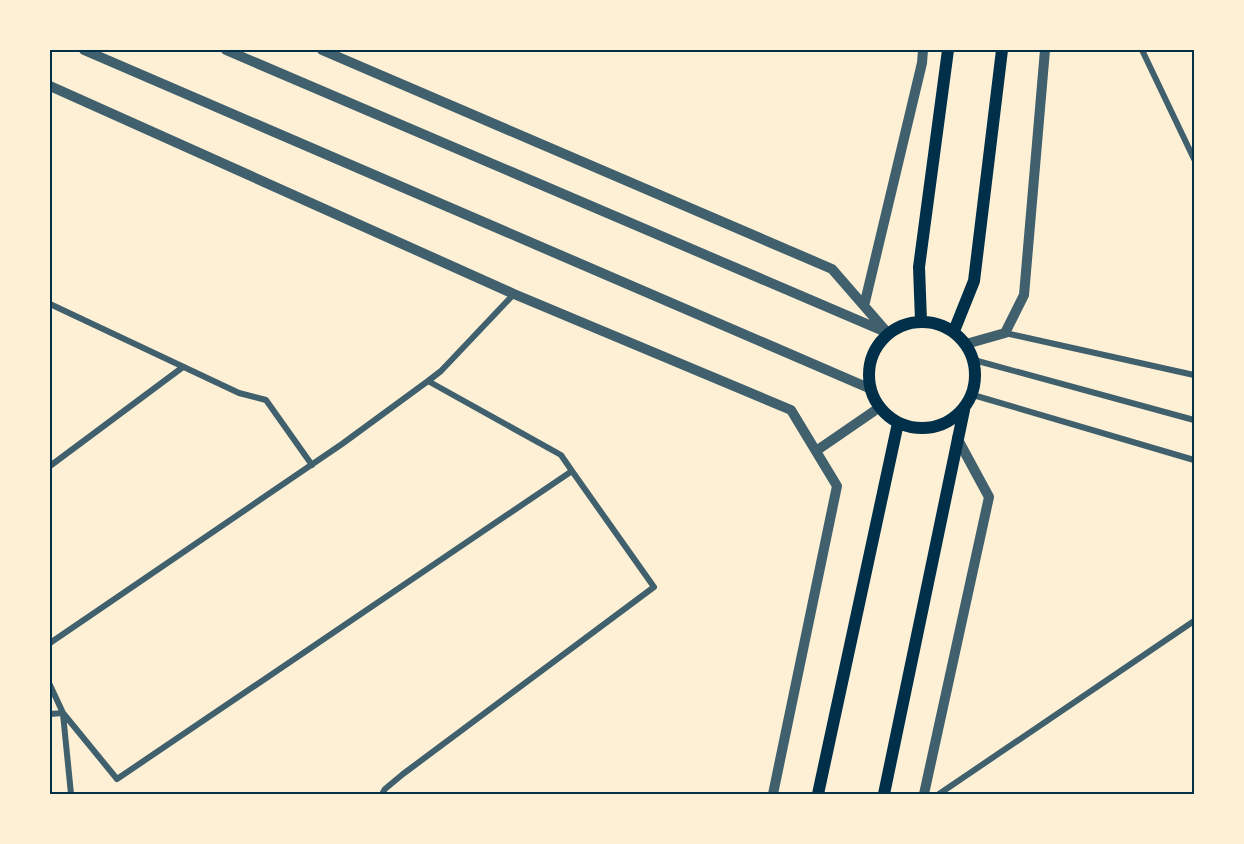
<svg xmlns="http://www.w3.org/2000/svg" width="1244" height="844" font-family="Barlow,sans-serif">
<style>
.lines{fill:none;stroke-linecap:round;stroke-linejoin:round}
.minor{stroke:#3f606c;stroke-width:6}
.tertiary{stroke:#3f606c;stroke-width:10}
.secondary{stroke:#003049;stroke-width:12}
.neatline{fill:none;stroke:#003049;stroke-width:2}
</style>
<rect width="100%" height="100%" fill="#fdf0d5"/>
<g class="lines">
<path class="minor" d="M 1142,50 L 1194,159
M 50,304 L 239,393 L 266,400 L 312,465
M 1005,333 L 1194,375
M 974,360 L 1194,420
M 428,381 L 561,455 L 572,471
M 973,395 L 1194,460
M 50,466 L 183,367
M 50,643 L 342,444 L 428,381 L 441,371 L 514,294
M 50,685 L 63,713 L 117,779 L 572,471 L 654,587 L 403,774 L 385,789 L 382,794
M 50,714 L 63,713
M 63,714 L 71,794
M 939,794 L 1194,621"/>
<path class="tertiary" d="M 84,50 L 871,389
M 226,50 L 888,333
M 322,50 L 832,269 L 885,330
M 50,86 L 514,294 L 791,410 L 837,486 L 773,794
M 864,306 L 922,63 L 923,50
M 966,344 L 1005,333 L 1024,295 L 1045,50
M 816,451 L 880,407
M 924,794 L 989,497 L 957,438"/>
<path class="secondary" d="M 921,321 L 919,267 L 948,50
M869 375a53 53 0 1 1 106 0a53 53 0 1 1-106 0Z
M 954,331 L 974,281 L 1002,50
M 818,794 L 898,423
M 884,794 L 964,410"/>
</g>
<rect width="1244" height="844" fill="none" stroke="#fdf0d5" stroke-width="102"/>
<rect x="51" y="51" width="1142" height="742" class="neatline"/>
</svg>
